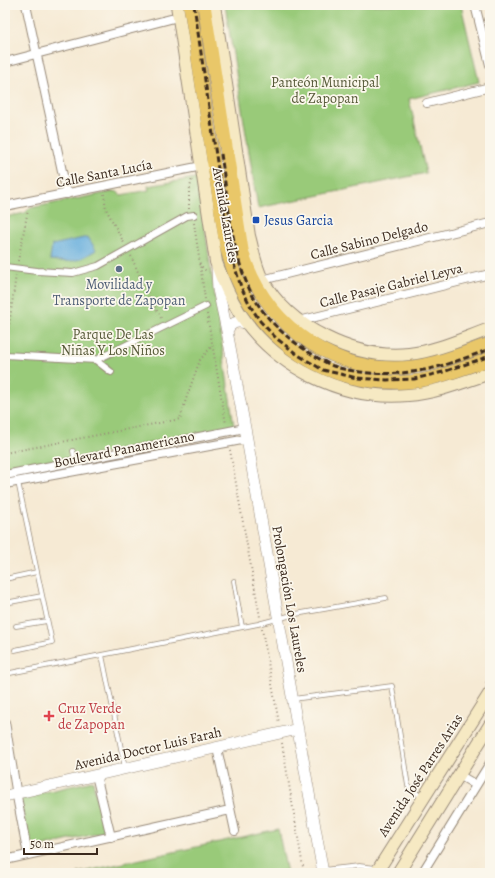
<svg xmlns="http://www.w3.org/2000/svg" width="495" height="878" font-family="Alegreya,serif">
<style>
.green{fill:#99ca79;stroke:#6a7a4c}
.water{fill:#66aedd;stroke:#506c7e}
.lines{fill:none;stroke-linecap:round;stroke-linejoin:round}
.service-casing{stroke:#988a79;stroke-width:5.5}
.pedestrian-casing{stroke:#988a79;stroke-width:8}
.minor-casing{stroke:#988a79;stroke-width:10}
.tertiary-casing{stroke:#988a79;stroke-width:12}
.secondary-casing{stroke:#988a79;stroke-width:14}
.primary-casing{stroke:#988a79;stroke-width:14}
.path{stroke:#988a79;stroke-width:2;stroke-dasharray:1 3;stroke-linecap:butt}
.service{stroke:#fff;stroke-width:4}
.pedestrian{stroke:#fff;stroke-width:6}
.minor{stroke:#fff;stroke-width:8}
.tertiary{stroke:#fff;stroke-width:11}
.secondary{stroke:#f6e9c3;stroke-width:12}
.primary{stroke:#e9c769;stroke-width:13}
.rail{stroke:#3b2a1e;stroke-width:3;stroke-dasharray:6 3;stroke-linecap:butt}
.transit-dot{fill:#1a4fb4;stroke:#fbf7ec;stroke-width:1.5}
.service-dot{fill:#5c6f8a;stroke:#fbf7ec;stroke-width:1.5}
.health-dot{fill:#e0444e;stroke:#fbf7ec;stroke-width:1.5}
.labels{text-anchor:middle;stroke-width:3.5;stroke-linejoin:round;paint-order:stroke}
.park-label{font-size:14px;fill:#575a39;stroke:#fbf7ec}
.street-label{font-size:14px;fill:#3b2a1e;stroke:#fbf7ec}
.transit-label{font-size:14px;fill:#164399;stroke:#fbf7ec;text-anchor:start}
.service-label{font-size:14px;fill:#4e5e75;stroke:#fbf7ec}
.health-label{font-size:14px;fill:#be3a42;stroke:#fbf7ec;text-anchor:start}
</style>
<rect width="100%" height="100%" fill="#fbf7ec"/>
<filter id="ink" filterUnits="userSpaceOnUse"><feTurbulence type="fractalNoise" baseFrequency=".025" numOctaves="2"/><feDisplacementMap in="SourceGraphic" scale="8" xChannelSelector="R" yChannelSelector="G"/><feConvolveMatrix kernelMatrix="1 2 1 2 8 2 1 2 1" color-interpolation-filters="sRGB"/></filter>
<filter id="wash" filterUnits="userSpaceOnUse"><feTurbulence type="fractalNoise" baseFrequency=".012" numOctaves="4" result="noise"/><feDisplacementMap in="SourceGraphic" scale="16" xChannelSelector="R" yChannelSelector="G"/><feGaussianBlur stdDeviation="0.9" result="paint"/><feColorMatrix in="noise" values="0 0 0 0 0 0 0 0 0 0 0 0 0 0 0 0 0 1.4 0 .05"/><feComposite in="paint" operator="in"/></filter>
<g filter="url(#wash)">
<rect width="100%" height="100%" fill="#f6ead4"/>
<path class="green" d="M 225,5 L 461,5 L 479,82 L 409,99 L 426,173 L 258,208 Z
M 196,178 L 198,182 L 234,426 L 5,473 L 5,217 L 25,213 L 30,208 L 116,191 L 121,195 L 149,190 L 148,186 Z
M 93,781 L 104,832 L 31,849 L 19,798 Z
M 278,829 L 287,873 L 78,873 Z"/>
<path class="water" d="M 88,237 L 96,250 C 77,262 72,263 50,260 L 52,245 Z"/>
</g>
<g filter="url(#ink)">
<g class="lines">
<defs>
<path id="service" d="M 73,451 L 75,461
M 5,579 L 37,572
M 234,581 L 242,627
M 5,603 L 42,596
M 16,626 L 47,621
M 15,650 L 52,642 L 18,482
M 102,655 L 125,768
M 5,674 L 258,624 L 296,614 L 386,598
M 293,699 L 392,686 L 408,786 L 418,794 L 421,798
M 323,870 L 359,866 L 376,868"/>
<path id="pedestrian" d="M 5,267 L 37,271 L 73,273 L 98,266 L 187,216 L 194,215
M 5,355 L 96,360 L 206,306
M 93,358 L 111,372"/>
<path id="minor" d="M 26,5 L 67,194
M 475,5 L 490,65
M 5,62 L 178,17
M 427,103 L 490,87
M 5,206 L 197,167 L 215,167 L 232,164
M 258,281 L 490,223
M 299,321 L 490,274
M 5,475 L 245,428
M 5,484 L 247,439
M 5,722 L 18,802 L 28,855
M 217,748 L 235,831
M 96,775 L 111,837
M 459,775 L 476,785
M 5,860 L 230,810
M 422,873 L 490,763"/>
<path id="tertiary" d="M 217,268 L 218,289 L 227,331 L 247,439 L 323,873
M 227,331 C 231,322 238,320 247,324
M 5,796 L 298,729"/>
<path id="secondary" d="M 177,5 L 216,262 C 222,279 229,296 239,312 C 275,367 342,401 408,395 C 436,393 463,382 490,373
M 214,5 L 249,236 C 253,250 255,266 262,279 C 289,328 355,360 409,354 C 437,351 464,338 490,329
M 376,873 L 490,693
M 398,873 L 490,725"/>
<path id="primary" d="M 190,5 L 226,245 C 246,331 316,386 405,382 C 434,381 463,368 490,359
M 204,5 L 242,250 C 261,318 324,369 396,368 C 429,368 460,354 490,344"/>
</defs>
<use href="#service" class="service-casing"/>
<use href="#pedestrian" class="pedestrian-casing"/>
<use href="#minor" class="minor-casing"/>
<use href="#tertiary" class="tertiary-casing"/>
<use href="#secondary" class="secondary-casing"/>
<use href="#primary" class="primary-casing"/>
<path class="path" d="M 104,194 L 106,209 L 124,243
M 189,209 L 189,192 L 192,179
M 194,223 L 205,299
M 131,256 L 145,288 L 162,320
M 18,261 L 28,210
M 199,264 L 206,271
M 207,314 L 226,424
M 6,348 L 16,275
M 230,450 L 260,617
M 5,453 L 180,419 L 187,396 L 200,360 L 212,346
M 262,629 L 279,723
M 486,683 L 490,677
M 282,743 L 304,873"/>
<use href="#service" class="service"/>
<use href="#pedestrian" class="pedestrian"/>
<use href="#minor" class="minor"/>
<use href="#tertiary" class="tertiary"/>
<use href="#secondary" class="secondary"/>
<use href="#primary" class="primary"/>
<path class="rail" d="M 194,5 L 230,251 L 241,287 L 251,307 L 260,321 L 276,338 L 298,355 L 323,370 L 357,378 L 387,380 L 414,379 L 443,372 L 490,356
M 221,154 C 227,193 230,239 244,276 C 255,308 278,332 307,351 C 315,356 324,362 333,366 C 357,374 387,375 411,372 C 438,369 465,358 490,349"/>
</g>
</g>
<rect class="transit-dot" x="252" y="216" width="8" height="8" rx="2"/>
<circle class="service-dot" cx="119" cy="269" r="4"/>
<path class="health-dot" d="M47 710h4v4h4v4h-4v4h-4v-4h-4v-4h4z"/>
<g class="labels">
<g class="park-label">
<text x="325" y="87">Panteón Municipal<tspan x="325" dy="16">de Zapopan</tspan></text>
<text x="113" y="339">Parque De Las<tspan x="113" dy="16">Niñas Y Los Niños</tspan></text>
</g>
<g class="street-label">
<text transform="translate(104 173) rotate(-11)" y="5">Calle Santa Lucía</text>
<text transform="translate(226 215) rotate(80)" y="5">Avenida Laureles</text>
<text transform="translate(369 240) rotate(-14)" y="5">Calle Sabino Delgado</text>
<text transform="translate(391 285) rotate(-14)" y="5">Calle Pasaje Gabriel Leyva</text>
<text transform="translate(124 449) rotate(-11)" y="5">Boulevard Panamericano</text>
<text transform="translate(290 599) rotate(80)" y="5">Prolongación Los Laureles</text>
<text transform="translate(148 748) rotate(-13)" y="5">Avenida Doctor Luis Farah</text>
<text transform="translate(420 775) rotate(-57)" y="5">Avenida José Parres Arias</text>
</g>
<g class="transit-label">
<text x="264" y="225">Jesus Garcia</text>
</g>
<g class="service-label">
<text x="119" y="289">Movilidad y<tspan x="119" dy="16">Transporte de Zapopan</tspan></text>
</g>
<g class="health-label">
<text x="58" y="713">Cruz Verde<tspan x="58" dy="16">de Zapopan</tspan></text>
</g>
</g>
<rect width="495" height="878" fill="none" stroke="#fbf7ec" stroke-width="20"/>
<path d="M24 848v6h73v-6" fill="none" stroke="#3b2a1e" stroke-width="2"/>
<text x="30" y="848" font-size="12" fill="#3b2a1e" stroke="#fbf7ec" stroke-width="3" paint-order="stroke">50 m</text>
</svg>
